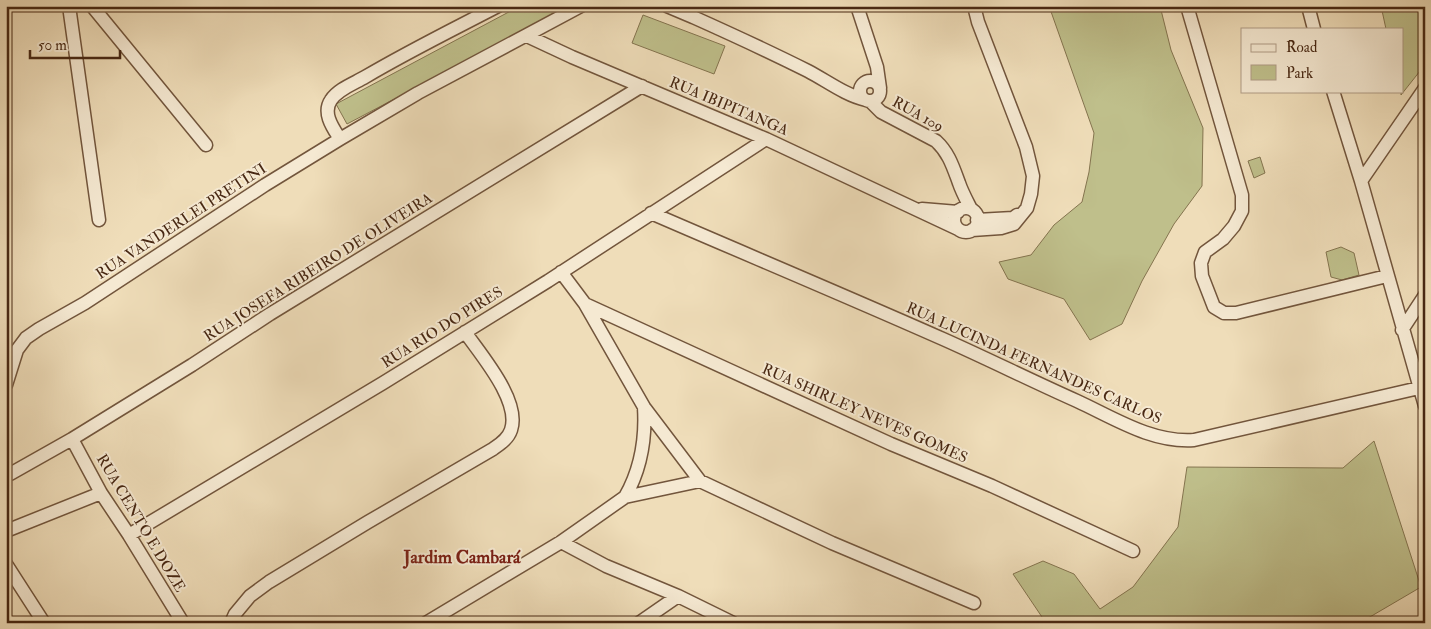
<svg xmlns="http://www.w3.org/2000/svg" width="1431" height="629" font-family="'IM FELL Double Pica',serif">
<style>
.green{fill:#bfbf8b;stroke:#84744f}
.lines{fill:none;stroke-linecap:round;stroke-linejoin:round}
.street-casing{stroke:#72553c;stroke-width:15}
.street{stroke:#f5e9d2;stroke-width:12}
.labels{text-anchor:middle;stroke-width:4;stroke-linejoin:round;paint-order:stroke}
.street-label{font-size:15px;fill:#482813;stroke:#f5e9d2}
.quarter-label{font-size:18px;font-weight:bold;fill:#7a1f14;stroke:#f5e9d2}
</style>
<rect width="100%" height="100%" fill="#efddb9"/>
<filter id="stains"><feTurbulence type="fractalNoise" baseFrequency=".004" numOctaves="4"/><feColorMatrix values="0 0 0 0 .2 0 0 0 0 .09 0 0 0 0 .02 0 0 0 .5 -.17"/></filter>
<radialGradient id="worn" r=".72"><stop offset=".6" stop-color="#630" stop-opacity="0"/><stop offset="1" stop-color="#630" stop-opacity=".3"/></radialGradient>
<path class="green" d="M 520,6 L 571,6 L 347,124 L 336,104 Z
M 1049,6 L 1160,6 L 1171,50 L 1203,128 L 1202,186 L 1174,224 L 1142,281 L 1122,324 L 1090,340 L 1064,299 L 1008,279 L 999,262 L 1031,255 L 1054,225 L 1082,202 L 1089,172 L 1094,133 Z
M 1381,6 L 1424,6 L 1420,9 L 1422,27 L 1425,28 L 1425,48 L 1423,50 L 1420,71 L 1401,95 L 1402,29 L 1386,29 Z
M 643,15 L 725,46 L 714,74 L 632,43 Z
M 1260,157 L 1265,173 L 1254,178 L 1248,161 Z
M 1341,247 L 1354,253 L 1359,275 L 1342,280 L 1331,277 L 1326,252 Z
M 1374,441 L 1421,587 L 1363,621 L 1362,623 L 1046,623 L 1013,574 L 1043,561 L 1074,574 L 1100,609 L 1133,587 L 1178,527 L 1187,467 L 1343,468 Z"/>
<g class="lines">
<defs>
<path id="street" d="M 69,6 L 99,220
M 92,6 L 206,145
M 667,6 L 693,17
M 688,6 L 693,17 C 731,34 770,52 808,71 C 827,81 845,95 866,100
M 857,6 L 877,67 L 880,88
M 1187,6 L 1242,195 L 1242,211 L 1234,226 L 1223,239 L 1205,252 L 1201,263 L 1202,276 L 1214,307 L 1224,313 L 1236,313 L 1387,276
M 1308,6 L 1314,29
M 527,36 L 572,57 L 766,139 L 958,229
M860 91a10 10 0 1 1 20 0a10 10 0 1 1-20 0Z
M 1333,91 L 1361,181 L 1425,406
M 870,101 L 881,112 L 936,141 C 949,153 953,167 959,183 C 962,192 967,201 971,209
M 340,139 C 333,128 322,113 331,100 C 338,89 355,83 365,77 C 409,51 454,29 498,6
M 1361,181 L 1425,88
M954 220a12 12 0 1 1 24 0a12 12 0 1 1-24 0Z
M 922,209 L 958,212
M 651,213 C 748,255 846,296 943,339 C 988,359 1032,381 1077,401 C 1114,418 1152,443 1194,440 L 1419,388
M 977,220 L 1013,218 L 1017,215
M 972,230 L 1001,228 L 1014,224 L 1027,208 L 1031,194 L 1033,176 L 1026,147 L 978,22 L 974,6
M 561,272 L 585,304 L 644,407 L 700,481
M 585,304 L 891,444 L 992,486 L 1133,551
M 1402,330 L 1425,295
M 6,385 L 17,350 L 26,338 L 39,329 L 85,303 L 265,185 L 340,139 L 418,93 L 581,6
M 72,439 L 101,493 L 129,535 L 183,623
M 10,474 L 72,439 L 192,365 L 270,314 L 642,86
M 625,497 C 641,469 646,438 644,407
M 6,531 L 101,493
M 129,535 L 383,383 L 548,281 L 766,139
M 561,542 L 606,566 L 678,596 L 733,623
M 6,564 L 44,623
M 231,623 L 235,614 L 250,596 L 269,582 L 368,522 L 493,449 C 500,444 508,439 511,430 C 521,401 481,355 465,332
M 426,623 L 561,542 L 625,497 L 700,481 L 832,543 L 974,603
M 639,623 L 678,596"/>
</defs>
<use href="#street" class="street-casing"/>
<use href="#street" class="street"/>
</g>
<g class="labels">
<g class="street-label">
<text transform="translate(729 106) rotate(23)" y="5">RUA IBIPITANGA</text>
<text transform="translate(918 114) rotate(29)" y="5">RUA 109</text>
<text transform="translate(181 221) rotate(-33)" y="5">RUA VANDERLEI PRETINI</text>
<text transform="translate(318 267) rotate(-32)" y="5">RUA JOSEFA RIBEIRO DE OLIVEIRA</text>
<text transform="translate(442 327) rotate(-32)" y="5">RUA RIO DO PIRES</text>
<text transform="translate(1034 363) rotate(24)" y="5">RUA LUCINDA FERNANDES CARLOS</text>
<text transform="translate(865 413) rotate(24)" y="5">RUA SHIRLEY NEVES GOMES</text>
<text transform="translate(141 523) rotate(59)" y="5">RUA CENTO E DOZE</text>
</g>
<g class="quarter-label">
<text x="462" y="563">Jardim Cambará</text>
</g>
</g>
<rect width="1431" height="629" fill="none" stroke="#efddb9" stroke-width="25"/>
<rect x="8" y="8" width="1416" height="614" fill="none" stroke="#482813" stroke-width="2.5"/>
<rect x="12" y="12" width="1406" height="604" fill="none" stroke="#482813"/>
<rect x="1241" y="28" width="162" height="65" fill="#f5e9d2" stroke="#b09c86"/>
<rect x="1251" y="44" width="25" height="8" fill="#f5e9d2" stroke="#b09c86"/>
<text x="1286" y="52" font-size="15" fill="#482813">Road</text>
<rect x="1251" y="65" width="25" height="15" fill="#bfbf8b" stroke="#b09c86"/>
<text x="1286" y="78" font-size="15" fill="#482813">Park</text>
<path d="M30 50v8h90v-8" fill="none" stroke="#482813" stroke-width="2.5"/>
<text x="38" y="50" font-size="15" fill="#482813" stroke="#f5e9d2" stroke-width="4" paint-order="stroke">50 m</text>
<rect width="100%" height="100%" filter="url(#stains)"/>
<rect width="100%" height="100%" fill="url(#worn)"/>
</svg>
